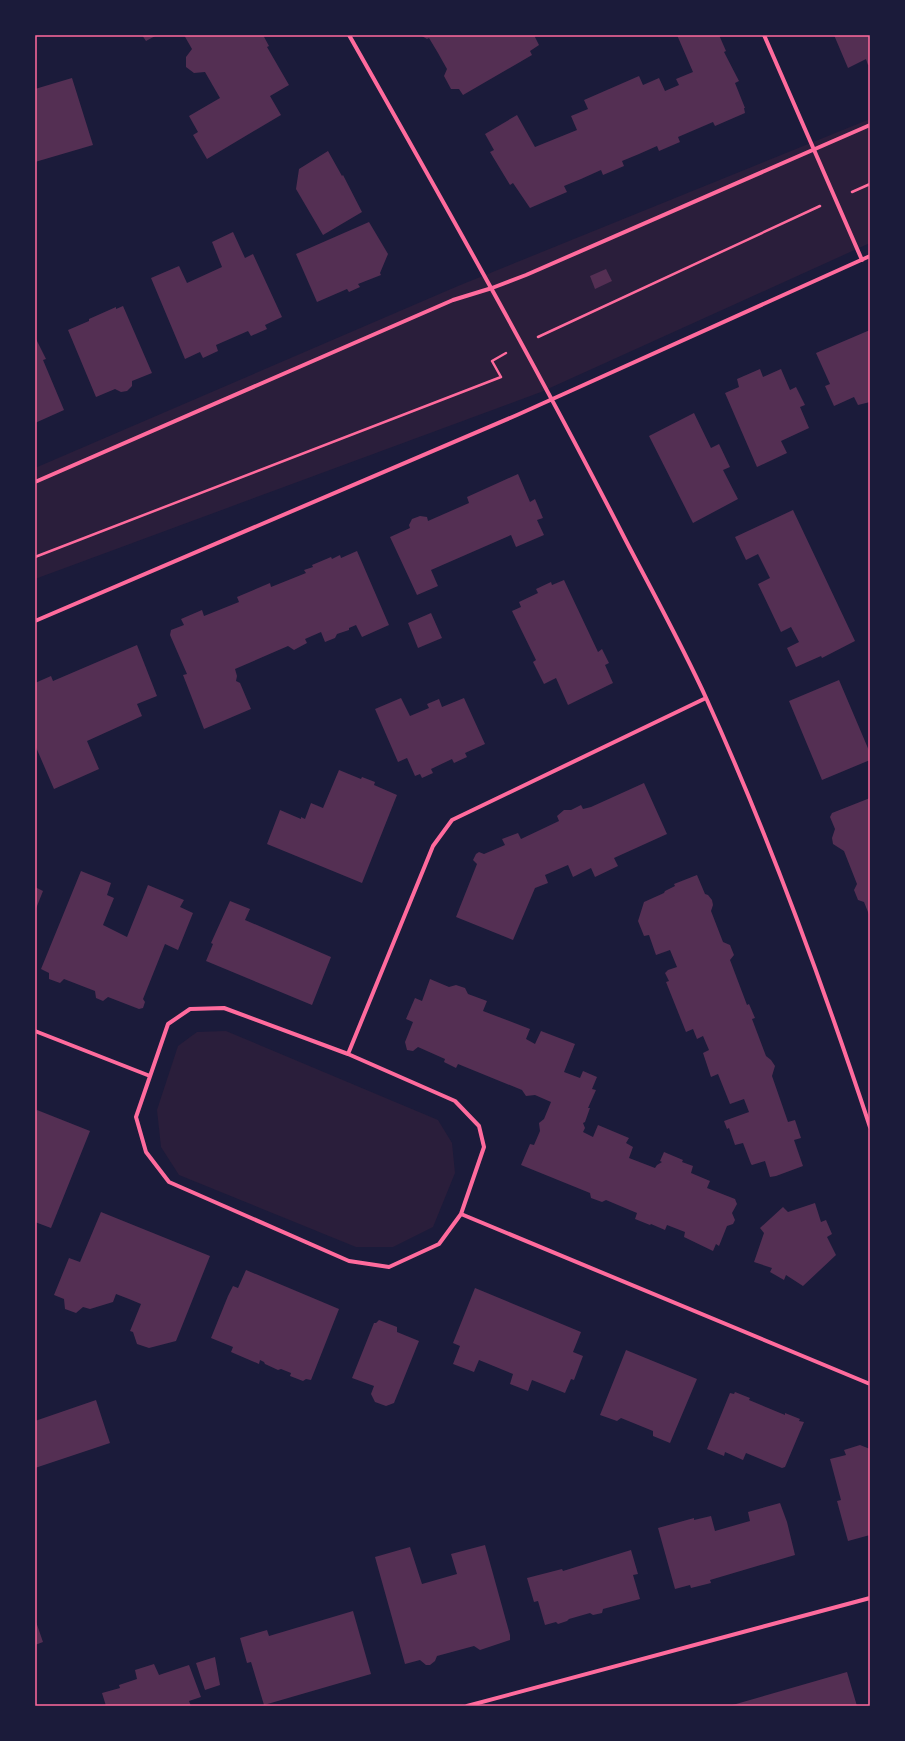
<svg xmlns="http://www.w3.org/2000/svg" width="905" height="1741" font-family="'Roboto Condensed',sans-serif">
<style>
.green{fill:#2a1e3b}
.building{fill:#542f53}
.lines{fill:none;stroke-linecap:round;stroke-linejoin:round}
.path{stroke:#ff6b9d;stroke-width:2.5}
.minor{stroke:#ff6b9d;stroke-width:4}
.neatline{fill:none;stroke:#ff6b9d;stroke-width:1.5}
</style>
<rect width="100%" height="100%" fill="#1b1b3a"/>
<path class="green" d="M 870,119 L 870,243 L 541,392 L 35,579 L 35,468 L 458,286 Z
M 226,1031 L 438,1120 L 452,1143 L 455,1173 L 433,1227 L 393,1247 L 356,1247 L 179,1175 L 161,1147 L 157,1110 L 178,1046 L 197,1032 Z"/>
<path class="building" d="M 142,35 L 157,35 L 146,41 Z
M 184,35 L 263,35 L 269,46 L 267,47 L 289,85 L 270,96 L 281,115 L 207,159 L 193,135 L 198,132 L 189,116 L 220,98 L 205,72 L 194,73 L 186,67 L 186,57 L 192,49 Z
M 420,35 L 534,35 L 539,45 L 530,51 L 532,55 L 463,95 L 459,89 L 451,89 L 444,76 L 447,69 L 438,53 L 429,38 L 427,39 Z
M 677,35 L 719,35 L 726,51 L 724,52 L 739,81 L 735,83 L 745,108 L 744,108 L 745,113 L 715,126 L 713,122 L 678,137 L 680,142 L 659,151 L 657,146 L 639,154 L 622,161 L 624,166 L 603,175 L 601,170 L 581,179 L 564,186 L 567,192 L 530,208 L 513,183 L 510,185 L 490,152 L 494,150 L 485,134 L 517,115 L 535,147 L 577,130 L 571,116 L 588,109 L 584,100 L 639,76 L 643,85 L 659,78 L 665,91 L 679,85 L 676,79 L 693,72 Z
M 834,35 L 870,35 L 870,64 L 868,65 L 866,59 L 848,68 Z
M 72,78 L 93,145 L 35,162 L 35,89 Z
M 328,151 L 342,176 L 343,175 L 362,212 L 323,235 L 296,189 L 299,169 Z
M 369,222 L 388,254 L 380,273 L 381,275 L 358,284 L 360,287 L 349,292 L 347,289 L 317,302 L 296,254 Z
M 233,232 L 245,258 L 253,254 L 282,317 L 265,325 L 267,329 L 251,336 L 248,331 L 216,345 L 218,351 L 203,358 L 200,352 L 185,359 L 151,278 L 179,266 L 187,283 L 222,267 L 212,242 Z
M 606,269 L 612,281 L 595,289 L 590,276 Z
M 123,306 L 152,373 L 132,381 L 132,386 L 127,391 L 121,392 L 115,389 L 96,397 L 68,330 L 89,321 L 89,319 L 116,307 L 116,309 Z
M 870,330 L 870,402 L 858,405 L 854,397 L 834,406 L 825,386 L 830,384 L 816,353 Z
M 36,339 L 46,359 L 43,360 L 64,410 L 35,423 L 35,340 Z
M 760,369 L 763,377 L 781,369 L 790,390 L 796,387 L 805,405 L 800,407 L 809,428 L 781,441 L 787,453 L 757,467 L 725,393 L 739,387 L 737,379 Z
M 694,413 L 711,448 L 719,444 L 730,467 L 723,470 L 738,499 L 693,523 L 649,436 Z
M 518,474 L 530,502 L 535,499 L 543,518 L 537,520 L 544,535 L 516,547 L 511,535 L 431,570 L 438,586 L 417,595 L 390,537 L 410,528 L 409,525 L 412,519 L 420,516 L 427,517 L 428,521 L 469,503 L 467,497 Z
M 793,510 L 855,641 L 822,658 L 821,656 L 796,667 L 787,648 L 799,642 L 791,627 L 781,632 L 758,584 L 770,578 L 758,554 L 746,560 L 735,537 Z
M 357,551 L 389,625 L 362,637 L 356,625 L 349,628 L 349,630 L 337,634 L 335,638 L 325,642 L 321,632 L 305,639 L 307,643 L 294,650 L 288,646 L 235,669 L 237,676 L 236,681 L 240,683 L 251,709 L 204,729 L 183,675 L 187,674 L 170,635 L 171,630 L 184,625 L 181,619 L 202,610 L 204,616 L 239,602 L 237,597 L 270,583 L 271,587 L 306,573 L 304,570 L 313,567 L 312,565 L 331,557 L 332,559 L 340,555 L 341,558 Z
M 564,580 L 598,652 L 602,649 L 609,663 L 605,665 L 613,683 L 568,705 L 556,678 L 544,684 L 533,662 L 536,660 L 512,611 L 521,607 L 519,602 L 538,593 L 536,589 L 551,582 L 552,585 Z
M 431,613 L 442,638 L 418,648 L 408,623 Z
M 137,645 L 157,696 L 137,704 L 142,716 L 87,741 L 99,769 L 54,789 L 35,745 L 35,683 L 51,676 L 53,681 Z
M 839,680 L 870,753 L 870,760 L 822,780 L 789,701 Z
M 401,698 L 410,716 L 429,708 L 427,704 L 439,699 L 442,707 L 464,698 L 485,744 L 465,753 L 467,757 L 454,763 L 452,759 L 431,769 L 433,773 L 422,778 L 420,774 L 415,776 L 407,758 L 398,762 L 375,709 Z
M 339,770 L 361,779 L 362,777 L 375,782 L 374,785 L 397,795 L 362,883 L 267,844 L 280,810 L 301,819 L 301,817 L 305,819 L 311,803 L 323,808 Z
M 644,783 L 667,834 L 614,858 L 618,866 L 595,877 L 591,868 L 573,877 L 568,865 L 545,875 L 548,883 L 535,888 L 513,940 L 456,917 L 477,864 L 473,860 L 476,854 L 479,852 L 484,854 L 505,845 L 502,839 L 518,833 L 521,839 L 559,821 L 557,816 L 564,810 L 571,810 L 581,805 L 583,809 L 591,807 Z
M 870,798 L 870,917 L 864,902 L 858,900 L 854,890 L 857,884 L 844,851 L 833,844 L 832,838 L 835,829 L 830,817 L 832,813 Z
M 81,871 L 111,883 L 107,895 L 114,898 L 103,925 L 127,937 L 148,885 L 184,900 L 180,907 L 193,913 L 178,950 L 165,944 L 143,999 L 145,1002 L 143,1008 L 139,1009 L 108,997 L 103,1001 L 96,998 L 95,991 L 64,979 L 60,983 L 49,979 L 49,973 L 41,969 Z
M 697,875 L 705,894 L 708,895 L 712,900 L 713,905 L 711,911 L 723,942 L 730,945 L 734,955 L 730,960 L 747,1005 L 749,1004 L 755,1018 L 752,1019 L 766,1056 L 771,1060 L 775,1066 L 772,1076 L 788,1122 L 795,1120 L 801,1138 L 794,1140 L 803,1166 L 776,1176 L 770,1177 L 765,1161 L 752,1165 L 751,1164 L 743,1143 L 735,1145 L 729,1128 L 727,1129 L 724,1121 L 749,1112 L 744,1099 L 730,1104 L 718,1074 L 711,1077 L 703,1053 L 709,1050 L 703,1036 L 697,1039 L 693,1029 L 686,1032 L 666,982 L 669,981 L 665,973 L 668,970 L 677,967 L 670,950 L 656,955 L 649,935 L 644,936 L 638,921 L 644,902 L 664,893 L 665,891 L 675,886 L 674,884 Z
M 35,887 L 43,891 L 35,911 Z
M 230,901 L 250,909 L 245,920 L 331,957 L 312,1005 L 206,961 L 213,944 L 211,943 Z
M 430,979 L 449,987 L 456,985 L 465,988 L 468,994 L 487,1001 L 483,1011 L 530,1029 L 526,1039 L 535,1044 L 541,1031 L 575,1044 L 564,1072 L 580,1078 L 583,1071 L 597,1077 L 592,1089 L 596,1090 L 588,1108 L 590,1108 L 585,1122 L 583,1123 L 585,1128 L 583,1132 L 593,1137 L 598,1125 L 629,1138 L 626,1143 L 633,1147 L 629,1158 L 655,1168 L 657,1165 L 662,1162 L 660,1161 L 664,1152 L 683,1160 L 682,1162 L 693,1166 L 691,1173 L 710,1181 L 707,1188 L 735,1199 L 737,1204 L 732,1213 L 735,1220 L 733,1224 L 727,1226 L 719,1246 L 716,1244 L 713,1251 L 684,1237 L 685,1232 L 667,1225 L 665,1230 L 651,1224 L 650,1225 L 635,1219 L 637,1213 L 606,1200 L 602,1202 L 591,1198 L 590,1193 L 521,1165 L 530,1144 L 534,1145 L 540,1131 L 539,1123 L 544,1119 L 551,1102 L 535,1095 L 526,1096 L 522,1090 L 458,1064 L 456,1068 L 444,1062 L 445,1059 L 418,1047 L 413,1051 L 407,1050 L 405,1042 L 413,1022 L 406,1019 L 415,998 L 422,1001 Z
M 37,1110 L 90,1131 L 51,1228 L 35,1222 L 35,1114 Z
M 815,1203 L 821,1222 L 826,1220 L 832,1234 L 827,1237 L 836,1255 L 803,1286 L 786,1275 L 784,1280 L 770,1272 L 772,1268 L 754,1262 L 764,1233 L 760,1228 L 771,1218 L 783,1207 L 788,1212 Z
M 101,1212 L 210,1256 L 176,1341 L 149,1348 L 137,1344 L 133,1332 L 130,1331 L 141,1304 L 129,1299 L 116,1294 L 113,1302 L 90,1309 L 83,1307 L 76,1313 L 65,1309 L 64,1299 L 54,1295 L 69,1258 L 80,1262 Z
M 246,1270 L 339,1309 L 311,1380 L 306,1379 L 303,1381 L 290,1376 L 291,1373 L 281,1369 L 278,1370 L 265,1364 L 264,1362 L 260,1360 L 259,1364 L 231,1352 L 233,1347 L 211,1338 L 228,1296 L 233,1286 L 238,1288 Z
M 475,1288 L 581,1332 L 573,1352 L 583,1356 L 574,1380 L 571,1379 L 565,1393 L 532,1380 L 528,1391 L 510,1384 L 513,1374 L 479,1360 L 474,1372 L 453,1364 L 460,1346 L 453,1343 Z
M 379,1320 L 397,1327 L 397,1332 L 419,1341 L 394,1403 L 386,1406 L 375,1402 L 371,1394 L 374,1386 L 352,1378 L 374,1323 L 376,1323 Z
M 626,1350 L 697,1379 L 670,1443 L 653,1436 L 653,1431 L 621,1418 L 617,1421 L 600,1415 Z
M 735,1392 L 750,1398 L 749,1400 L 785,1415 L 785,1413 L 800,1419 L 799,1421 L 804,1422 L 785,1467 L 782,1468 L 746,1453 L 743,1460 L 725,1452 L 724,1456 L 707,1449 L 730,1393 L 734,1394 Z
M 96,1400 L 110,1443 L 35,1468 L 35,1421 Z
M 860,1445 L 870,1449 L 870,1535 L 848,1541 L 837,1501 L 841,1500 L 830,1459 L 846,1455 L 844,1450 Z
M 780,1503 L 787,1522 L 795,1555 L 710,1580 L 711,1583 L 691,1588 L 690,1585 L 675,1589 L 658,1528 L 694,1518 L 694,1520 L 711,1516 L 715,1531 L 750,1521 L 748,1512 Z
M 485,1545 L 510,1635 L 510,1640 L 480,1650 L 474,1646 L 437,1656 L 435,1661 L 430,1665 L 426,1665 L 420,1660 L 405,1664 L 375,1557 L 410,1547 L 422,1584 L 457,1574 L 451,1554 Z
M 631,1550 L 638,1574 L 633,1575 L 640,1599 L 603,1609 L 602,1613 L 593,1615 L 590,1613 L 569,1619 L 567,1621 L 558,1624 L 556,1622 L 545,1625 L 538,1601 L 534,1602 L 527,1578 L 562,1569 L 563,1571 Z
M 353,1611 L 371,1674 L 264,1705 L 251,1662 L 247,1663 L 240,1638 L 267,1630 L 269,1636 Z
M 35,1619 L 43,1642 L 35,1645 Z
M 215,1657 L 220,1685 L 205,1690 L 196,1663 Z
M 154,1664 L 159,1675 L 189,1665 L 201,1697 L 189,1701 L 191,1706 L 106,1706 L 102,1693 L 120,1688 L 119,1685 L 137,1679 L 135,1670 Z
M 847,1672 L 857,1706 L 729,1706 Z"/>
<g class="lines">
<path class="path" d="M 852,192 L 870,184
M 538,337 L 820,206
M 35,557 L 501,377 L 492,361 L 506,353"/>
<path class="minor" d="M 349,35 C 443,201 537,367 624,537 C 652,591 682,645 707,700 C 770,839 822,982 870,1127
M 764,35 L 862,260
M 35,482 L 453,300 L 492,288 L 526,275 L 870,125
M 35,621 L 517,415 L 870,256
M 224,1008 L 348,1054 L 455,1101 L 479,1126 L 484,1147 L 461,1214 L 439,1244 L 389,1267 L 349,1261 L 169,1182 L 146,1152 L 136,1117 L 168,1024 L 190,1009 Z
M 35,1031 L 150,1076
M 348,1054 L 433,846 L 452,820 L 706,698
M 461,1214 L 870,1384
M 467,1706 L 870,1598"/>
</g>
<rect width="905" height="1741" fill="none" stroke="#1b1b3a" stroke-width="72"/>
<rect x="36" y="36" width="833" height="1669" class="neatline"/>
</svg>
